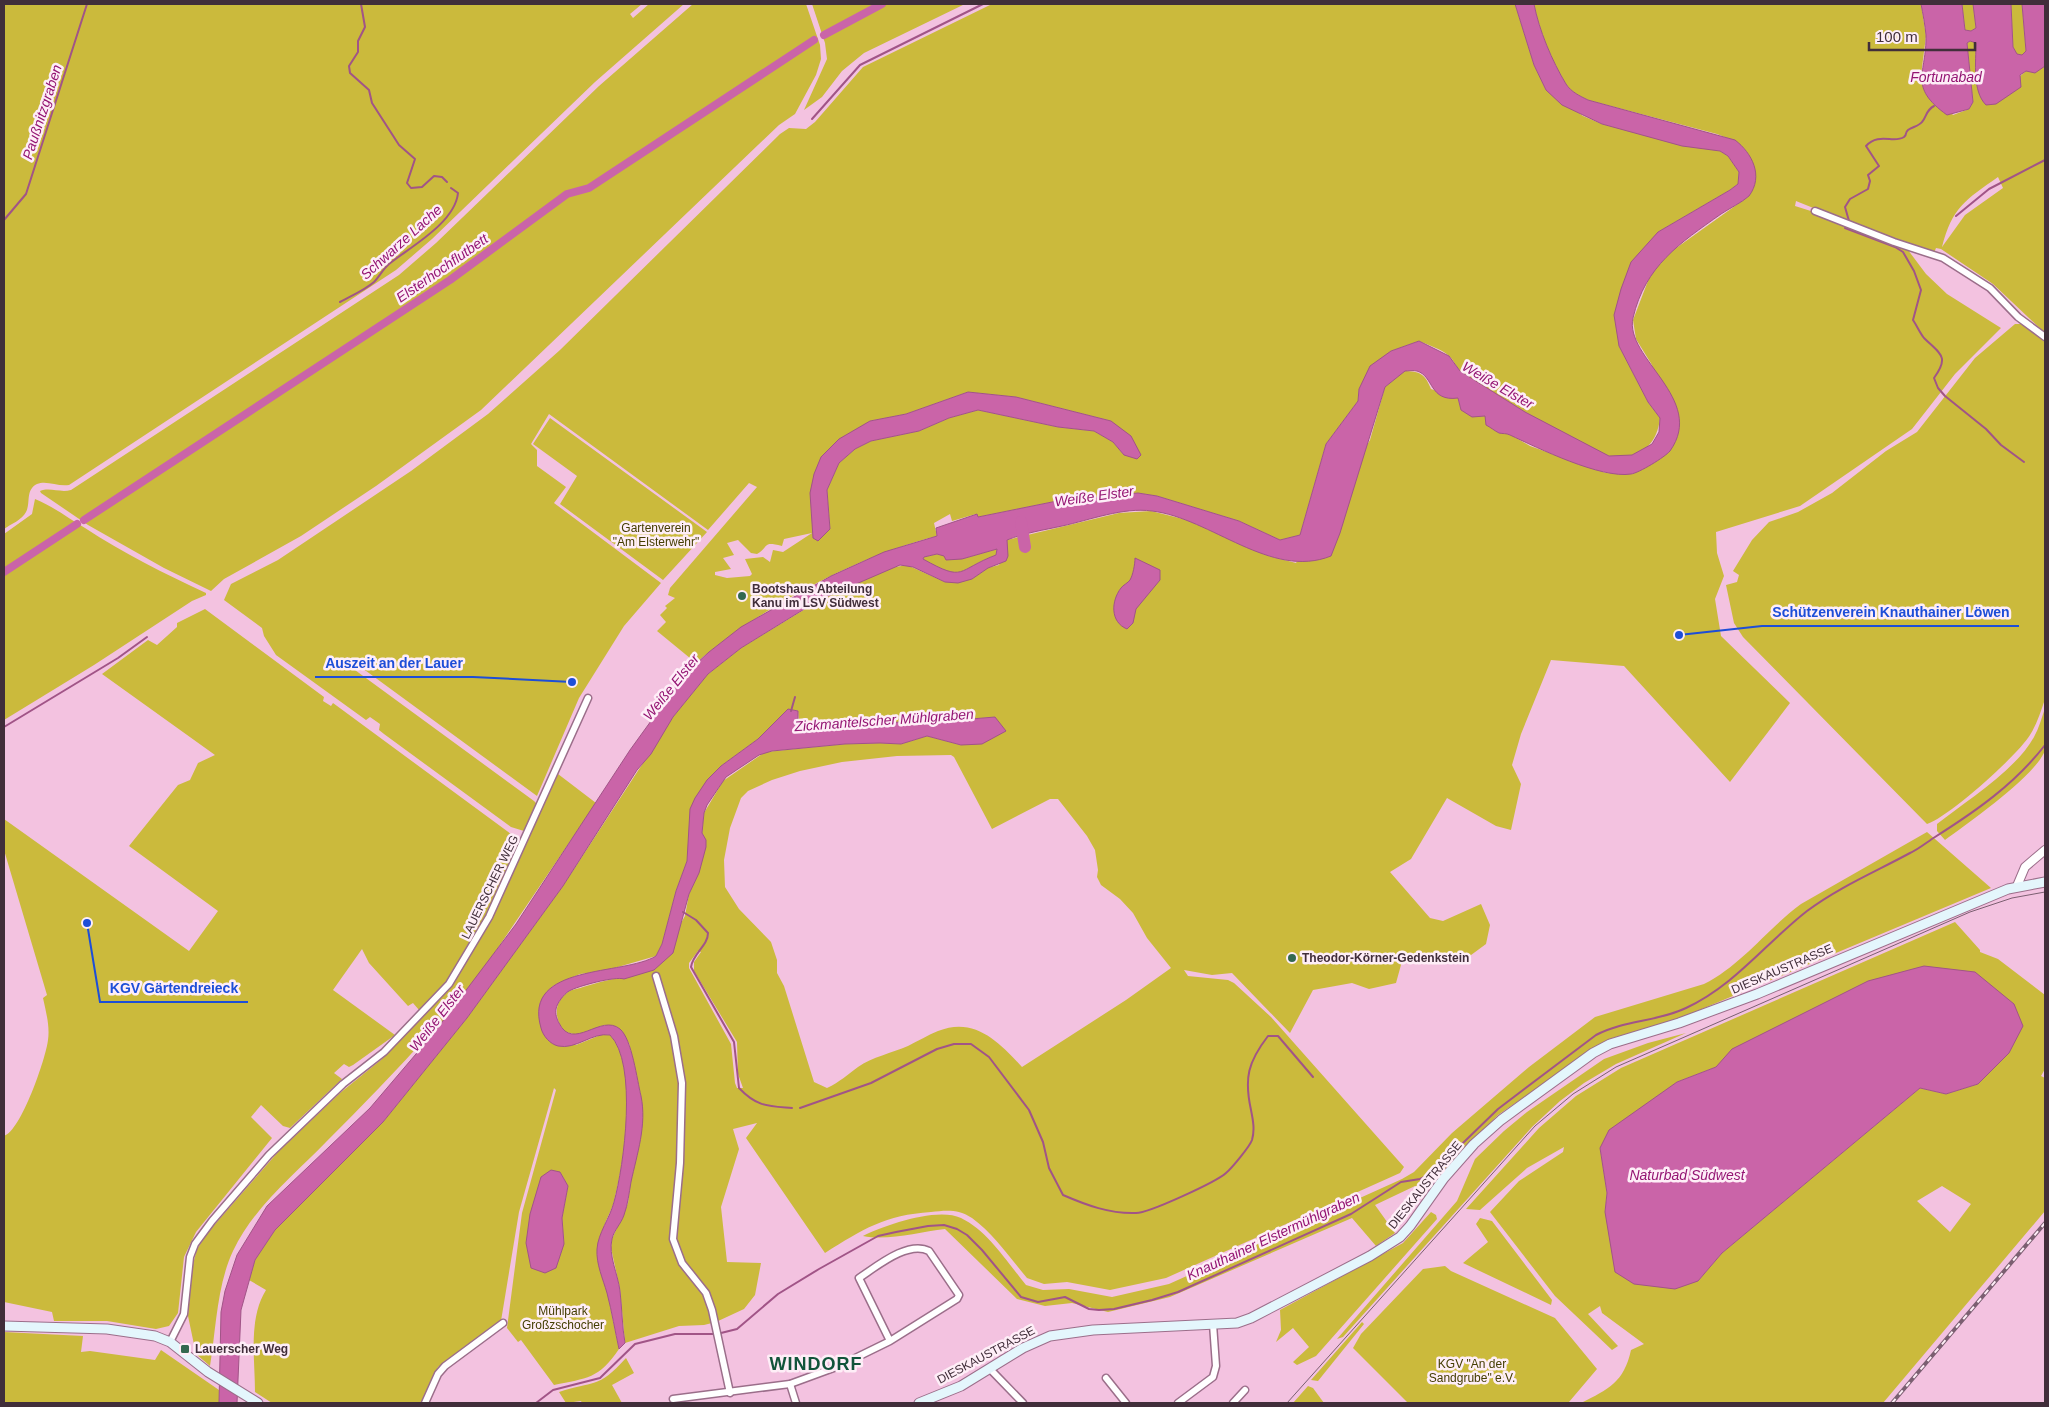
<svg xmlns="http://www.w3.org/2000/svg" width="2049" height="1407" viewBox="0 0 2049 1407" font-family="Helvetica,sans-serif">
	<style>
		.green { fill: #cbba3c; fill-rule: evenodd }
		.water { fill: #ca64a8; stroke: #a15487; fill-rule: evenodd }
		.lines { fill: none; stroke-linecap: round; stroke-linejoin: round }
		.stream { stroke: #a15487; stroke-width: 2 }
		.canal { stroke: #ca64a8; stroke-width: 8 }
		.river { stroke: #ca64a8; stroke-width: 12 }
		.minor-casing { stroke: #9b6e8a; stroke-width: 9 }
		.tertiary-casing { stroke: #9b6e8a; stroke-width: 10 }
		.secondary-casing { stroke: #9b6e8a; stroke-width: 11 }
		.minor { stroke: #fff; stroke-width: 6 }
		.tertiary { stroke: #fff; stroke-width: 8 }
		.secondary { stroke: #e4f6fc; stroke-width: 9 }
		.tram { stroke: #7b5f71; stroke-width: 1 }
		.rail-casing { stroke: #7b5f71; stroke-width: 4 }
		.rail { stroke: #feeef7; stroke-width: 2; stroke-dasharray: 5.5; stroke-linecap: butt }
		.poi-dot { fill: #336950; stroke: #feeef7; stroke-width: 2 }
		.labels { text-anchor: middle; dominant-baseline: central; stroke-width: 5; stroke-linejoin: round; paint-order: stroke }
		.park-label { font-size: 12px; fill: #443d02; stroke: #feeef7 }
		.poi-label { font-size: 12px; font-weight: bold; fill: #412e3a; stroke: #feeef7; text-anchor: start }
		.street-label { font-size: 12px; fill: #412e3a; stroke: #feeef7 }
		.water-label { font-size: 14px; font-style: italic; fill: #941573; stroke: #feeef7 }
		.district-label { font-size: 18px; font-weight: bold; letter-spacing: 1px; fill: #11543a; stroke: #feeef7 }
		.leader { fill: none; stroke: #1d4ed8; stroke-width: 2 }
		.callout-dot { fill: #1d4ed8; stroke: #feeef7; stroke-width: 2 }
		.callout-label { font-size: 14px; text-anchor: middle; font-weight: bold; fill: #1d4ed8; stroke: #feeef7; stroke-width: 5; stroke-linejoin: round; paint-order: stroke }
	</style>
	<rect width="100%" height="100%" fill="#f3c2e0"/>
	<g class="green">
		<path d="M4,4H642L630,14L633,18L649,4H684L595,82L432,239L396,270L69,485C58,487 47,480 37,484C25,490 31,503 26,512C22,520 11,524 4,529Z"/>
		<path d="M693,4H806L820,45L821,59L816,75L795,114L779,125L481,410L376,486L301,536L224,579L211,591L164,568L88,525L41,493L40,491C50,487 60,493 71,490L399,275L436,243L599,86Z"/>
		<polygon points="812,4 965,4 864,53 842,71 822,97 804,110 827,59 825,43"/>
		<path d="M992,4H1515L1534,65L1546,90L1583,116L1602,124L1639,133L1720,151L1728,156L1739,172L1738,184L1730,190L1658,232L1619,346L1648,402L1660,418C1657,446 1639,460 1610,456C1591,454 1477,387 1461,372C1456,367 1454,360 1449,356C1442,349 1428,345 1419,341L1391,351L1359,389L1358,401L1326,444L1300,535L1280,540L1239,521L1157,496L1138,493L1057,501L978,517L976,514L952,521L950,514L934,523L937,536C856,556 759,609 696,663L657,631L666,622L660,615L667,608L665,606L675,598L668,595L670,588L757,487L749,483L708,530L549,414L531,444L537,450V466L566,487L554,503L661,583L624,626L579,698L537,796L347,657L344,662L534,801L537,804L524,831L511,827L384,734L379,730L380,724L370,717L366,720L276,655L264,636L262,628L224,600L231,584L278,560L411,471L488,414L560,350L780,134L789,128L806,129L815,122L863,67ZM968,392L1016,397L1111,421L1124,455L1113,442L1094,431L1058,427L978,410L949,418L919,431L871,441L855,449L839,463L827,490L830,528L818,541L821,457L870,421L906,414ZM812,533L783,552L773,550L770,562L763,557L745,559L752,574L750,576L727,578L715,575V572L731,569L723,558L734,555L727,543L738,540L751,553L757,554C770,546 762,541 782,546L784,539Z"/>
		<path d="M1534,4H1921L1926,36L1921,75L1953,115L1969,109L1973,102L1967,43L1971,41L1976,43L1977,83L2018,78L2026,71L2045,66V333L1993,284L1941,249L1936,248L1934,253L1895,241L1796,201L1795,206L1833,218L1908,250L1926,274L1947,294L2001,328L1955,374L1912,429L1800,506L1716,532L1717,553L1724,576L1715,599L1721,636L1790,703L1730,782L1624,666L1551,660L1521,734L1512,765L1521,784L1511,830L1496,826L1447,798L1411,859L1390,872L1430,918L1443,921L1481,904L1490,925L1486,944L1467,958L1440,961L1404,954L1396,983L1369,989L1352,983L1313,990L1290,1033L1232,973L1212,975L1184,970L1188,976L1228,980L1234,983L1271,1017L1404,1167L1400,1173L1166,1278L1110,1290L1067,1282L1044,1284L1027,1278C1010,1258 994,1234 972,1218C959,1209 946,1210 931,1212C885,1215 863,1229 825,1253L746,1138L757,1123L733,1129L739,1149L721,1207L727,1262L761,1263L755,1295L744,1309L716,1322L704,1325L679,1326L625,1343L620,1289L611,1248L612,1239L628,1203L641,1097L629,1043L605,1025L578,1035L565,1032C554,1019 553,1003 568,992C572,989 578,989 583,987C606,980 630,975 654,970L685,916L689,894L695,881L704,836L702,833L704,813L723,781L765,752L845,744L880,743L901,744L927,736L961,745L995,717L971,719L944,713L921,720L800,731L798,711L788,709L758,739L721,766L690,835L687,861L676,891L662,944L656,956L604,971L580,974L553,986L543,998V1032L576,1045L603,1034L610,1035C639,1064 624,1164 614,1201C612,1211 603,1223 603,1233C602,1272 611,1311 619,1349C599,1379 587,1378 554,1385L521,1340L518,1342L507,1328L522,1213L556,1090L554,1088L519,1212L501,1321L438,1367L423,1401L417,1403H272L255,1392C255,1359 248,1319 266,1290L249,1280L255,1260L275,1230L383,1122L467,1018L563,886L673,717L707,675L741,648L820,600L890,568L907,565L945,582L972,579L987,568L999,565L1007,547V540L1119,513L1151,511L1187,520L1269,556L1296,563L1370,440L1385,387L1404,371C1420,371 1425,374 1431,389L1458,398L1461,410L1485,416L1499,433H1508L1530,446L1606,473L1632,474L1669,452L1652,365L1636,339L1633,320L1651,273L1672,251L1749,196C1751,157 1757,149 1717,134L1588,100C1580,96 1571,92 1566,84C1552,61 1539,30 1534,4ZM1998,177L2003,188L1965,215L1942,247C1952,208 1965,200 1998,177ZM951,755L954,757L992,829L1050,799H1058L1087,836L1095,850L1098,870L1097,877L1101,885L1120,899L1133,913L1147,938L1171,968L1126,1000L1022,1067C1000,1043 975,1016 938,1031C928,1035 918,1041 908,1046C892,1053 872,1057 858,1067C848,1074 840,1082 827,1088L814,1082L784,986L777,973V960L771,942L739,909L725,887L724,860L730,828L741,798L748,791L772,780L800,771L842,762L897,756ZM698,951L701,952L694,962V971L737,1042L738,1074L743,1088H737L735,1083L731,1044L689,968V963ZM560,1172L568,1186L562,1218L564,1244L526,1243Z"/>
		<polygon points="1962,4 1973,4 1976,28 1971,31 1965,30"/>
		<polygon points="2011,4 2022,4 2026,51 2022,55 2017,55 2013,47"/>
		<path d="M2015,324H2021L2045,342V699C2041,711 2037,724 2030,735C2018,755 1949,817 1927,824L1743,637L1734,623L1726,585L1737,582L1739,575L1733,571L1752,540L1769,522L1798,512L1832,493L1886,451L1917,432L1975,358Z"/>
		<polygon points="550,418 707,532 663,580 560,504 577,476 533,444"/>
		<path d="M35,499C54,507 68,518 85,528C123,553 165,574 206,593V595L192,601L94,665L4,720V534L32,514Z"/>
		<path d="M997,549L996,555C956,570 967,583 923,560L924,557L937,554L962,559Z"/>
		<path d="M205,609L324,697L323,701L331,706L333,703L519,840C496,894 466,974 419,1010L413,1003L408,1006L369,963L362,949L333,990L395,1035L353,1065L349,1067L344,1064L334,1073L342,1079L290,1128L283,1126L261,1105L251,1117L272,1138L196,1232L184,1257L178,1313L169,1326L156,1329L107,1321H54L52,1312L4,1302V1136C21,1131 46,1058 48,1040C50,1026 46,1012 43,998L47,995L4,850V819L189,951L218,911L129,846L178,785L190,780L198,763L215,755L102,674L148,640L157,645L177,627V623Z"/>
		<path d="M2045,708C2045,720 2049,739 2045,750C2038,774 1967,824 1945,840L1937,831V824C1966,801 2016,770 2034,737C2039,728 2042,717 2045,708Z"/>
		<path d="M558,774L596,803L483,970L433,1034L431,1032C397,1070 362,1106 326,1142C293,1176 254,1207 233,1251C217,1285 216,1329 210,1366L196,1354L188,1316L192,1268L197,1249L209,1231L278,1152L340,1093L382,1059L451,987L492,918Z"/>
		<path d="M1927,832L1991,888L1678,1019L1609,1039L1498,1115L1422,1193L1416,1195L1415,1186L1375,1205L1395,1233L1376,1246L1352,1218L1170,1297L1108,1312L1072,1303L1045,1306L1017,1299L945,1229C919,1232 888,1241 863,1236C885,1225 937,1207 961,1218C988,1231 1007,1262 1026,1285L1043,1290L1069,1289L1112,1297L1169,1284L1402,1179L1414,1172L1452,1133L1529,1067L1595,1017L1704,984C1742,965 1767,929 1801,904Z"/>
		<path d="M1955,922L1980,950V952L1998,959L2045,995V1069L2041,1076L2045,1078V1211L1883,1403H1581C1609,1389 1624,1382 1631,1350L1644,1344L1602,1313L1600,1306L1588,1314L1618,1346L1612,1350L1555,1296L1490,1212L1519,1181L1563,1152L1564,1147L1527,1168L1480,1210L1466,1209L1539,1128L1576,1096L1621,1068ZM1716,1067L1978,1084L1946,1094L1920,1088L1722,1253L1698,1281L1605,1212L1607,1193L1600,1148L1677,1082ZM1942,1186L1971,1204L1950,1232L1917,1201Z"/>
		<polygon points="1686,1033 1616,1064 1584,1083 1560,1101 1532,1127 1343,1337 1337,1339 1457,1201 1475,1159 1504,1131 1527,1112 1604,1059 1648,1043"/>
		<polygon points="1431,1212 1436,1215 1437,1219 1316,1356 1297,1365 1293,1362 1309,1347 1293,1328 1276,1342 1281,1330 1280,1310 1403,1243"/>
		<polygon points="1480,1218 1492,1221 1552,1300 1551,1305 1463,1263 1488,1242 1476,1224"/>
		<polygon points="1445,1266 1451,1271 1555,1318 1597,1369 1569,1402 1408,1403 1353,1348 1361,1334 1423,1269"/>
		<polygon points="1362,1322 1364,1324 1318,1381 1311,1380"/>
		<polygon points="4,1332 83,1336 81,1352 90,1351 155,1360 161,1350 219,1390 219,1403 4,1403"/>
		<path d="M626,1358L634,1373L612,1385L622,1403H582L581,1401L566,1403L559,1392C594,1380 597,1390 626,1358Z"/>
		<polygon points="1308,1386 1313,1388 1324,1403 1293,1403"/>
	</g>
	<g class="water">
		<path d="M1515,4H1534C1539,30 1552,61 1566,84C1571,92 1580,96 1588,100L1735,140C1752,153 1764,176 1749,196C1741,203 1730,208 1721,214C1680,243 1645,266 1633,318C1624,358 1707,399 1670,451C1665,457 1639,473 1631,474C1601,479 1538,448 1510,435C1506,433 1503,434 1499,433C1495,431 1490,427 1486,425L1485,416L1472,417L1461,410L1458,398C1429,402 1434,376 1417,371C1414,370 1408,371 1405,371L1385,387L1340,533L1331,556C1271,580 1211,518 1152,511C1123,507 1090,520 1062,526C1044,530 1024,533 1007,540L1008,556L1006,561L988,568L972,579L958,583L945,582L913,567L900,565L819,600L741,648L708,674L673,717L651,754L637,770L563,886L467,1018L383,1122L275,1230L255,1260L241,1310L237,1403H219L221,1312L225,1291L237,1255L267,1206L370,1108L433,1034L516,924L630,750L685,674L709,652L741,627L831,576L884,552L937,536L936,528L977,514L978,517L1057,501L1138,493L1157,496L1239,521L1280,540L1300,535L1326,444L1358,401L1359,389L1370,366L1391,351L1419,341L1449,356L1460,371L1525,412L1609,456L1632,455L1652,444L1659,432L1660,418L1648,402L1619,346L1614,315L1621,289L1631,262L1658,232L1730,190L1738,184L1739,172L1728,156L1720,151L1682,146L1602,124L1562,105L1546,90L1534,65ZM997,549L996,555C956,570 966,583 923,559L924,557L937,554L944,556L946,560L962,559Z"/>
		<path d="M1921,4H1962L1965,30L1971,31L1976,28L1973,4H2011L2013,47L2017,54L2022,55L2026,51L2022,4H2045V66L2035,73L2026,71L2020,75L2021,87L1996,104L1986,105C1972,91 1976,62 1976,43L1970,41L1967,43L1973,102L1969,109L1947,115C1907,86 1927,74 1926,35C1925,25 1923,14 1921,4Z"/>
		<polygon points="968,392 1016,397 1111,421 1131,436 1141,455 1137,459 1124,455 1113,442 1094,431 1058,427 978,410 949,418 919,431 871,441 855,449 839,463 827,490 830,529 818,541 813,538 810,493 814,474 821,457 839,439 870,421 906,414"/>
		<path d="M1135,558L1160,570V580L1136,609L1133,623L1127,629C1110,622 1111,601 1121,588C1123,585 1128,583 1130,580C1133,575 1135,564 1135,558Z"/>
		<path d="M788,709L798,711V729L800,731L921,720L938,713L971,719L995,717L1006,731L982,744L961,745L927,736L901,744L880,743L845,744L772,751L759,755L726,777L707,805L704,813L702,833L706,840V847L699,873L689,894L673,953L654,970L624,979C615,976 578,986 569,991C564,994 557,1003 556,1009C555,1014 557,1019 559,1023C573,1052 601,1013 620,1029C632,1039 637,1080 641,1096C647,1125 637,1154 631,1182C629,1193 628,1204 624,1215C621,1224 614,1230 612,1239C608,1255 618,1274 620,1291C622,1308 622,1326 625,1343L619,1349C615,1331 612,1312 607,1293C603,1279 596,1264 597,1249C598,1233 610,1218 614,1202C624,1166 638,1063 610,1035C592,1032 576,1050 558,1046C550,1044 543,1036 541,1028C522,963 624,976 656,956L662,944L676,891L687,861L690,809L695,798L707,780L721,766L758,739Z"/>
		<polygon points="1924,966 1975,972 2014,1004 2023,1026 2009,1053 1978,1084 1946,1094 1920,1088 1722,1253 1698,1281 1675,1289 1634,1284 1615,1272 1605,1212 1607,1193 1600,1148 1609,1130 1677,1082 1716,1067 1732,1049 1868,981"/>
		<polygon points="551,1170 560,1172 568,1186 562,1218 564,1244 556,1268 545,1273 531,1268 526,1243 530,1214 541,1177"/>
	</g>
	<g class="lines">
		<g class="stream">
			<polyline points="361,4 365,27 358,41 358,52 349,66 350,73 369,90 372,103 399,145 415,159 407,183 411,188 422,187 434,176 442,177 447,182"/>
			<path d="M1934,106C1926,110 1927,116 1922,122C1919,126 1912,127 1908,130C1904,134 1908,133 1904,137C1894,144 1879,132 1866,146L1879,166L1868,175L1870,181L1868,189L1850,199L1845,207L1849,221L1845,228L1895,247L1903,252L1914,271L1921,290L1913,320C1917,326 1920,333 1924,338C1940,354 1950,356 1934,378L1938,388L1945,396L1986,429L2001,445L2024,462"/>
			<polyline points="812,119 860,65 983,4"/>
			<polyline points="1956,216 1989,189 2045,160"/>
			<polyline points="4,220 26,194 87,4"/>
			<path d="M340,302C351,296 365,290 374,282C379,277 383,269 389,264C410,247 455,223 458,193L451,188"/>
			<polyline points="791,711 795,697"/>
			<polyline points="4,727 118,658 147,637"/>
			<path d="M683,912L696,920L708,933C708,946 693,953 691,967L734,1042L739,1088C757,1107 768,1106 792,1108"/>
			<path d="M800,1108L871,1083L937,1049L954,1044H971L989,1057L1029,1110L1043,1142L1049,1168L1063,1195C1086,1205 1110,1214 1136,1213C1149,1213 1216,1182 1226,1173C1232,1168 1250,1146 1252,1140C1255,1130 1253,1120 1251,1110C1244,1078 1248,1062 1268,1036H1278L1313,1077"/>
			<path d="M536,1403L553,1390L600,1378L635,1344L675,1334H717L737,1329L778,1294L819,1269L878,1236L896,1232L928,1226L944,1225L957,1229L967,1235L982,1250L1021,1297L1038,1302L1065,1297L1089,1309L1099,1310L1114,1309L1152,1300L1178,1292L1351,1214L1401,1182L1420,1179L1431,1174L1498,1109L1596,1035C1624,1020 1657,1022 1686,1008C1734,986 1766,943 1807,911C1839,887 1875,872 1910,853C1919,849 1927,842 1935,837C1976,811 2015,784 2045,745"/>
		</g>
		<g class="canal">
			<polyline points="824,35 882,4"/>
			<polyline points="84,520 450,280 567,194 589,188 814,40"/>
			<polyline points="4,572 77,524"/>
		</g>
		<polyline class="river" points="1021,522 1025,547"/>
		<g class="minor-casing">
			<g id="minor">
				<polyline points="1815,211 1894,242 1943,258 1990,288 2018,317 2045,337"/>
				<polyline points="656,976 674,1036 682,1083 680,1163 673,1239 682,1263 706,1293 712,1310 730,1393"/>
				<polyline points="170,1342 184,1314 190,1257 195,1244 212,1221 269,1155 343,1084 384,1052 449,984 489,917 588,698"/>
				<polyline points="990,1369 1023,1403"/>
				<polyline points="1106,1378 1126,1403"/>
				<polyline points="790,1384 796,1403"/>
				<path d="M673,1399L790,1384L839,1366L890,1341L859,1278C876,1267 908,1240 929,1251L959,1295L957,1299L890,1341"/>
				<polyline points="425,1403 438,1374 445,1366 503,1323"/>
				<polyline points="1178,1403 1213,1377 1216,1366 1213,1324"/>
				<polyline points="1233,1403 1245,1390"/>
			</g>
		</g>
		<g class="tertiary-casing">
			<polyline id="tertiary" points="2017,886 2025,867 2045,850"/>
		</g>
		<g class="secondary-casing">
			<g id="secondary">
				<polyline points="4,1326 107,1329 155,1336 170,1342 208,1372 258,1403"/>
				<polyline points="919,1403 961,1386 1023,1348 1050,1336 1093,1330 1237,1323 1251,1318 1370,1256 1400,1237 1410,1226 1444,1178 1474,1144 1501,1120 1593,1053 1610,1044 1679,1023 1757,994 2008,889 2045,882"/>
			</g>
		</g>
		<use href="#minor" class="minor"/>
		<use href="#tertiary" class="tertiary"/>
		<use href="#secondary" class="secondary"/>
		<polyline class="tram" points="1287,1403 1535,1126 1573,1094 1616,1067 1970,912 2012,898 2045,892"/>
		<g class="rail-casing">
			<polyline id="rail" points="1892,1403 2045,1223"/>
		</g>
		<use href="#rail" class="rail"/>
	</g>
	<g class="poi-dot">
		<circle cx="742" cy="596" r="5"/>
		<circle cx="1292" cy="958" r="5"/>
		<rect x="180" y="1344" width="10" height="10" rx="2.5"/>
	</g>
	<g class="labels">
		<g class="park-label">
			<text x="656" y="528">Gartenverein<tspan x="656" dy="14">"Am Elsterwehr"</tspan></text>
			<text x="563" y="1311">Mühlpark<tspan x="563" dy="14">Großzschocher</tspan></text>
			<text x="1472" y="1364">KGV "An der<tspan x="1472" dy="14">Sandgrube" e.V.</tspan></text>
		</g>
		<g class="poi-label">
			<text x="752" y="589">Bootshaus Abteilung<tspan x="752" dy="14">Kanu im LSV Südwest</tspan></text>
			<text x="1302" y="958">Theodor-Körner-Gedenkstein</text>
			<text x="195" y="1349">Lauerscher Weg</text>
		</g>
		<g class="street-label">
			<text transform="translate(490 887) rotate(-64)">LAUERSCHER WEG</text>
			<text transform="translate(1782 969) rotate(-23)">DIESKAUSTRASSE</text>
			<text transform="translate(1425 1185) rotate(-51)">DIESKAUSTRASSE</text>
			<text transform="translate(986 1355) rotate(-28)">DIESKAUSTRASSE</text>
		</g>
		<g class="water-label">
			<text x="1946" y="77">Fortunabad</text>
			<text transform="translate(42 112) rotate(-72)">Paußnitzgraben</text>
			<text transform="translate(401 242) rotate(-42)">Schwarze Lache</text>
			<text transform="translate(442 268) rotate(-35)">Elsterhochflutbett</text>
			<text transform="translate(1498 385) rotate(30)">Weiße Elster</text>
			<text transform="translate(1094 496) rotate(-8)">Weiße Elster</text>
			<text transform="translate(671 687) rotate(-51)">Weiße Elster</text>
			<text transform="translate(884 720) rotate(-4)">Zickmantelscher Mühlgraben</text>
			<text transform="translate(437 1018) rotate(-52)">Weiße Elster</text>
			<text x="1687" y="1175">Naturbad Südwest</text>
			<text transform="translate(1273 1236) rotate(-25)">Knauthainer Elstermühlgraben</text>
		</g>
		<g class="district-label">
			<text x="816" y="1364">WINDORF</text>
		</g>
	</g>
	<path class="leader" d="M1679 635L1762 626H2019M572 682L473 677H315M87 923L100 1002H248"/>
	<g class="callout-dot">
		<circle cx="1679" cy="635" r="5"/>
		<circle cx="572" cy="682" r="5"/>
		<circle cx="87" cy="923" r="5"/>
	</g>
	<g class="callout-label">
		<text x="1891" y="617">Schützenverein Knauthainer Löwen</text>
		<text x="394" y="668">Auszeit an der Lauer</text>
		<text x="174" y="993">KGV Gärtendreieck</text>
	</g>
	<rect width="2049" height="1407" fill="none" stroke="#412e3a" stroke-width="10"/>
	<path d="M1869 42v8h106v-8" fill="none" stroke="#412e3a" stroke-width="2.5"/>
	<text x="1876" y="42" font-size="15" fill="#412e3a" stroke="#feeef7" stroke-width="4" paint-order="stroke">100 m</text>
</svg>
